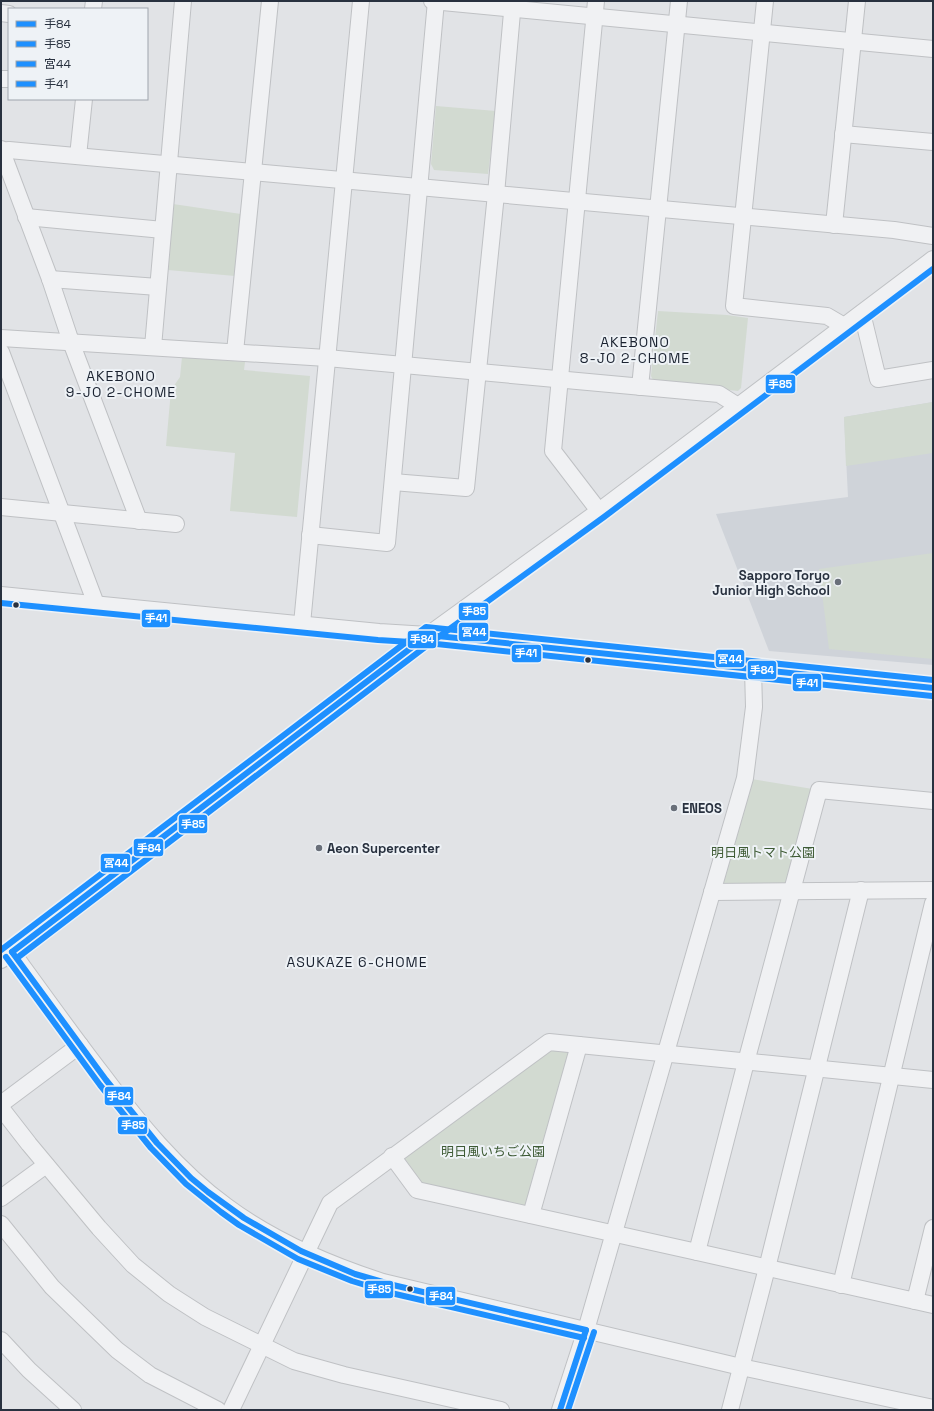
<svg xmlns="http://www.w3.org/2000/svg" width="934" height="1411" viewBox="0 0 934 1411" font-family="'Space Grotesk','Noto Sans JP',sans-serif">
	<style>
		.built { fill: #cfd3d9 }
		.green { fill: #d2dad1 }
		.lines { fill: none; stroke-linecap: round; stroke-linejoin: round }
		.minor-casing { stroke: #bfc1c4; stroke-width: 18 }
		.minor { stroke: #f0f1f3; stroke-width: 16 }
		.bus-1-casing { stroke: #eef2f6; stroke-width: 9 }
		.bus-2-casing { stroke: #eef2f6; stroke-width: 9 }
		.bus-3-casing { stroke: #eef2f6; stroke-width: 9 }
		.bus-4-casing { stroke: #eef2f6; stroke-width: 9 }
		.bus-1 { stroke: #1e90ff; stroke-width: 6 }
		.bus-2 { stroke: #1e90ff; stroke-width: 6 }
		.bus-3 { stroke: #1e90ff; stroke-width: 6 }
		.bus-4 { stroke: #1e90ff; stroke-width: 6 }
		.poi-dot { fill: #696f79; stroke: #eef2f6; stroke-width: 1.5 }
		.bus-dot { fill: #28313f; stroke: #eef2f6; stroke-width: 1.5 }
		.labels { text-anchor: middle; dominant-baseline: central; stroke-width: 4; stroke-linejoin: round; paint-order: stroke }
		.poi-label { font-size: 13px; font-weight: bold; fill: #28313f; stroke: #eef2f6; text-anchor: start }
		.park-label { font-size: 13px; fill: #3e5b35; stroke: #eef2f6 }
		.neighbourhood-label { font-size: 14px; letter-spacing: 1px; fill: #1a2230; stroke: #eef2f6 }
		.line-badge { stroke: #eef2f6; stroke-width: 1.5 }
		.badge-label { font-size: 11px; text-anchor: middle; font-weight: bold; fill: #fff }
	</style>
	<rect width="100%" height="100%" fill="#e1e3e6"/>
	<polygon class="built" points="933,402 933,665 769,651 716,514 848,497 844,417"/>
	<g class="green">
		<polygon points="436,106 496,111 488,174 434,170 431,164"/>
		<polygon points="173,204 241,214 235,276 168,270"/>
		<polygon points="658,311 727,315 748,318 741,388 738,391 654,382 651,376"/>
		<polygon points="182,357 245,362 244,370 310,376 297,517 230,511 235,453 166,446 171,390 180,377"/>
		<polygon points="933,402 933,453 846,466 844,417"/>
		<polygon points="933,553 933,659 829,649 819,569"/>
		<polygon points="745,778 819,790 791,891 712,892"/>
		<polygon points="549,1042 579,1045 531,1215 417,1190 392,1156"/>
	</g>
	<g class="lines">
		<g class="minor-casing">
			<g id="minor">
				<polyline points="432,1 933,49"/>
				<polyline points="596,1 553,451 599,511"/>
				<polyline points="765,1 734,306 827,316 844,326"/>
				<polyline points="93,9 94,1"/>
				<polyline points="1,13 9,14"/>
				<polyline points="1,79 9,79"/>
				<polyline points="843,134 933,142"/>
				<polyline points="1,149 50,279 71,342 139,521"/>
				<polyline points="1,151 9,150 894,230 933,236"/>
				<polyline points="78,156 84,99"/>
				<polyline points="26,217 163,230"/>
				<polyline points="834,225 857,1"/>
				<polyline points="50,279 158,287"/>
				<polyline points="862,313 878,379 933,370"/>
				<polyline points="1,338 327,358 719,394 738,406"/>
				<polyline points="153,347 183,1"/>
				<polyline points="1,352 96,604"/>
				<polyline points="235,352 270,1"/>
				<polyline points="640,387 679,1"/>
				<polyline points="393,482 466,488 496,194 513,1"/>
				<polyline points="1,507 176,524"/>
				<polyline points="310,535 387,543 436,1"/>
				<polyline points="1,595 379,632 428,635 933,688"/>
				<polyline points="302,624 361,1"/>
				<polyline points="712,892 933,890"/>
				<path d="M12,952C42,993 71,1034 102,1074C138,1122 177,1170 226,1206C273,1241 327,1264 383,1282L741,1367L933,1408"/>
				<polyline points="1,960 428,635 599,511 933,259"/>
				<polyline points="1,1104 80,1045"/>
				<polyline points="1,1108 29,1144 99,1228 133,1265 169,1294 205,1317 294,1361 344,1375 501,1410"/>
				<polyline points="392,1156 417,1190 697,1252 933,1305"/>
				<polyline points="1,1198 46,1165"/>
				<polyline points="531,1215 579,1045"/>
				<polyline points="1,1224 52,1287 117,1350 150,1375 218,1410"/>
				<polyline points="697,1252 746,1062 819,790 933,801"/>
				<polyline points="841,1285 933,903"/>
				<polyline points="915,1301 933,1228"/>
				<polyline points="1,1340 29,1370 73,1410"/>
				<polyline points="231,1410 330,1203 549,1042 933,1080"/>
				<polyline points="560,1410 586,1330 745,778 754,707 753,669"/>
				<polyline points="730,1410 767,1268 861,890"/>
			</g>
		</g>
		<use href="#minor" class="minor"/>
		<g class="bus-1-casing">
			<g id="bus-1">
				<polyline points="12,952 428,635 933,688"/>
				<polyline points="12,952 106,1080 157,1143 191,1178 208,1192 244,1218 301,1251 355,1274 393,1285 586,1330"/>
				<polyline points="560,1410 586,1330"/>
			</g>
		</g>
		<g class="bus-2-casing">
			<g id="bus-2">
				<polyline points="6,957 100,1085 151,1148 186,1184 221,1212 239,1225 298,1259 352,1281 391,1293 584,1338"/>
				<polyline points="17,958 433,641 604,517 933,269"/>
				<polyline points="568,1410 594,1332"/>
			</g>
		</g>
		<g class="bus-3-casing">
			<polyline id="bus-3" points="1,950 426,627 933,680"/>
		</g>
		<g class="bus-4-casing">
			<polyline id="bus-4" points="1,603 378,640 427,643 932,696"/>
		</g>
		<use href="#bus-1" class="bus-1"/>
		<use href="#bus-2" class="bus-2"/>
		<use href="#bus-3" class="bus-3"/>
		<use href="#bus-4" class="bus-4"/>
	</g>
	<g class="poi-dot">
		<circle cx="838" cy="582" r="4"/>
		<circle cx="674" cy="808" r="4"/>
		<circle cx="319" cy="848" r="4"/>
	</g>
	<g class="bus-dot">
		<circle cx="16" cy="605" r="3.5"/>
		<circle cx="588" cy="660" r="3.5"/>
		<circle cx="410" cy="1289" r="3.5"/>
	</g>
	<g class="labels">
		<g class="poi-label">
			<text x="830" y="575" text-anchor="end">Sapporo Toryo<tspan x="830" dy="15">Junior High School</tspan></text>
			<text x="682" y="808">ENEOS</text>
			<text x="327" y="848">Aeon Supercenter</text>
		</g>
		<g class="park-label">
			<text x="763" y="852">明日風トマト公園</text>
			<text x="493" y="1151">明日風いちご公園</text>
		</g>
		<g class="neighbourhood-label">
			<text x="635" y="342">AKEBONO<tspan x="635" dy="16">8-JO 2-CHOME</tspan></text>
			<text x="121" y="376">AKEBONO<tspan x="121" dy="16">9-JO 2-CHOME</tspan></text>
			<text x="357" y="962">ASUKAZE 6-CHOME</text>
		</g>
	</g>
	<g class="line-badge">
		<rect x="765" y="374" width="31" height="20" rx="4" fill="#1e90ff"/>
		<rect x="458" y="602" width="31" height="19" rx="4" fill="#1e90ff"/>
		<rect x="141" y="609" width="30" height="19" rx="4" fill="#1e90ff"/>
		<rect x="458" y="622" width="31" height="20" rx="4" fill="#1e90ff"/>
		<rect x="407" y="630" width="30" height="19" rx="4" fill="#1e90ff"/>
		<rect x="511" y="644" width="31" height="19" rx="4" fill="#1e90ff"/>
		<rect x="715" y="649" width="30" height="19" rx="4" fill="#1e90ff"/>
		<rect x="747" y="660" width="30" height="20" rx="4" fill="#1e90ff"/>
		<rect x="792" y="673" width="30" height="19" rx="4" fill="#1e90ff"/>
		<rect x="178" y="814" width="30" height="20" rx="4" fill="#1e90ff"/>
		<rect x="133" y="838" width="31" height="19" rx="4" fill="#1e90ff"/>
		<rect x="100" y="853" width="31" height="20" rx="4" fill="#1e90ff"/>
		<rect x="104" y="1086" width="30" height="20" rx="4" fill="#1e90ff"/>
		<rect x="117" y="1116" width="31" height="19" rx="4" fill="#1e90ff"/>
		<rect x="364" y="1280" width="30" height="19" rx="4" fill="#1e90ff"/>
		<rect x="425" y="1286" width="31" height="20" rx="4" fill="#1e90ff"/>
	</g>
	<g class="badge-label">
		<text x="780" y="388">手85</text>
		<text x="474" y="615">手85</text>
		<text x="156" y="622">手41</text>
		<text x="474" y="636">宮44</text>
		<text x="422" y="643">手84</text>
		<text x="526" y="657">手41</text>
		<text x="730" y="663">宮44</text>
		<text x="762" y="674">手84</text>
		<text x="807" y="687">手41</text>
		<text x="193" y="828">手85</text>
		<text x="149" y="852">手84</text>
		<text x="116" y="867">宮44</text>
		<text x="119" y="1100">手84</text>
		<text x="133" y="1129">手85</text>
		<text x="379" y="1293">手85</text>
		<text x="441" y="1300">手84</text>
	</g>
	<rect width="934" height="1411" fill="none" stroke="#28313f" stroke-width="4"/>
	<rect x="8" y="8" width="140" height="92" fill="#eef2f6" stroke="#9fa5ad"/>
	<rect x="16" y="21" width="20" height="6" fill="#1e90ff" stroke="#9fa5ad"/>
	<text x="44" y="28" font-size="12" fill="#28313f">手84</text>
	<rect x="16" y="41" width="20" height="6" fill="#1e90ff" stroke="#9fa5ad"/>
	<text x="44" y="48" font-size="12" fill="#28313f">手85</text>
	<rect x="16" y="61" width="20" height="6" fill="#1e90ff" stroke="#9fa5ad"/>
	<text x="44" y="68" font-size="12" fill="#28313f">宮44</text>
	<rect x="16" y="81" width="20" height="6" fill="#1e90ff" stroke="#9fa5ad"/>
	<text x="44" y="88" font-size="12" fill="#28313f">手41</text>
</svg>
